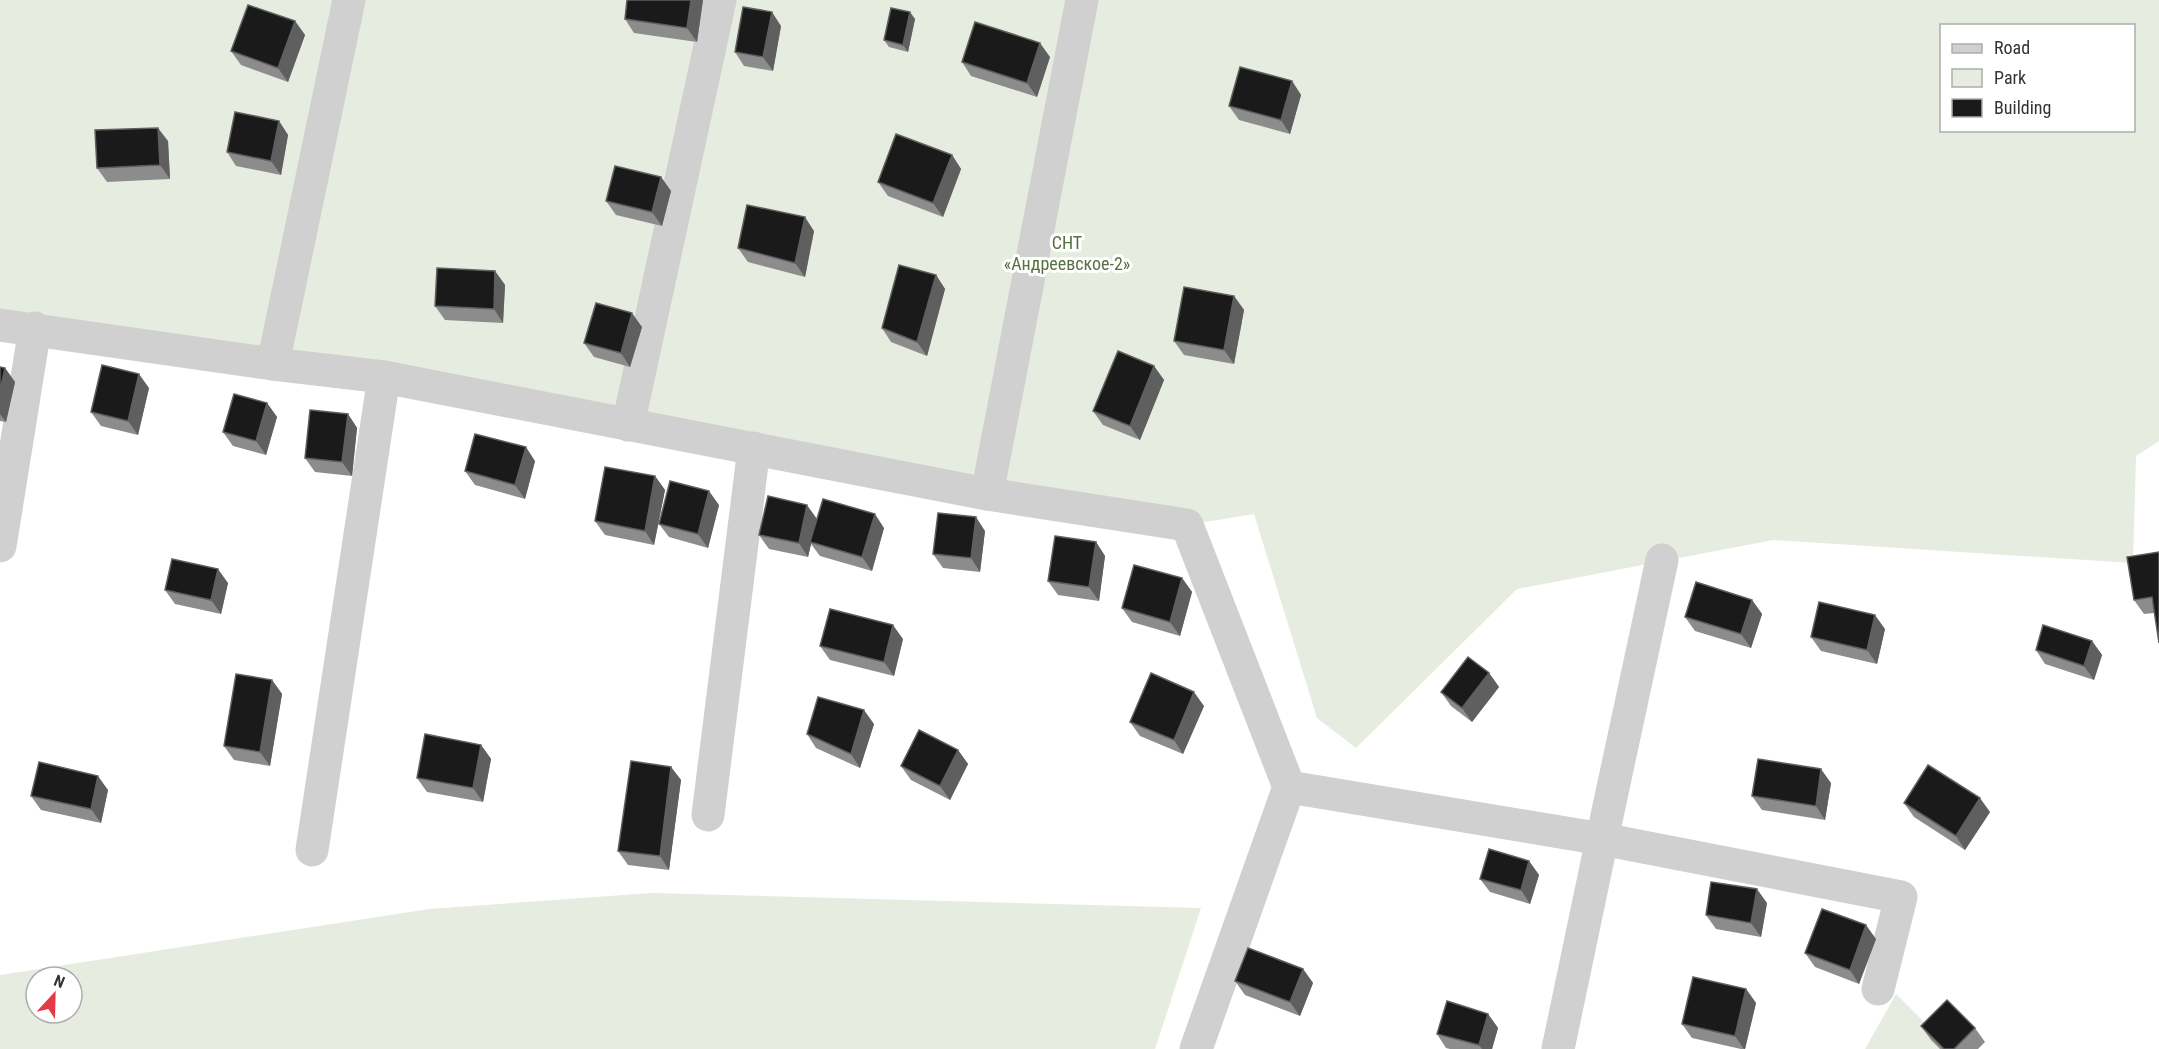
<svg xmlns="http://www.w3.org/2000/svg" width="2159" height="1049" viewBox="0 0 2159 1049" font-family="'Roboto Condensed',sans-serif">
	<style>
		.green { fill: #e6ecdf; fill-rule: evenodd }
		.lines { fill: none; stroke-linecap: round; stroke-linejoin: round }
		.minor { stroke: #d0d0d0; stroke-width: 33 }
		.wall { fill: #8c8c8c }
		.shaded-wall { fill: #5f5f5f }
		.building { fill: #1a1a1a; stroke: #5f5f5f; stroke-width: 1.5 }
		.labels { text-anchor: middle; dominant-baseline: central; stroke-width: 6; stroke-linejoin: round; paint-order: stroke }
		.park-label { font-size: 18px; fill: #56703f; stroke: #fff }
	</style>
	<rect width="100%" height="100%" fill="#fff"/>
	<g class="green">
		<path d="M0,0H2159V441L2136,456L2133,563L1773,540L1517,589L1356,748L1317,718L1254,514L1187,525L0,325ZM1942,26H2134V130H1942Z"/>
		<path d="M652,893L1201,908L1155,1049H0V975L429,909ZM36,977H72V1013H36Z"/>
		<polygon points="1896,994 1951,1049 1865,1049"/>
	</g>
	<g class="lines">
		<g class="minor">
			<polyline points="0,325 273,364 384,377 987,494 1187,525 1289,787 1196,1049"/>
			<polyline points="273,364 349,0"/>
			<polyline points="628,425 720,0"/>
			<polyline points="987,494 1082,0"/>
			<polyline points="0,546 35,328"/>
			<polyline points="1662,560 1602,839 1901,897 1878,989"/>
			<polyline points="1289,787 1602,839 1558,1049"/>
			<polyline points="708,815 754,448"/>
			<polyline points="312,850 384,377"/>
		</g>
	</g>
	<g class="wall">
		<polygon points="703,0 697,42 634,33 625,19"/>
		<polygon points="915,19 908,52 889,47 884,40"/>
		<polygon points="295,21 305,35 288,82 241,65 231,51"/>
		<polygon points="781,26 773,71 744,66 735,52"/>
		<polygon points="1050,57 1037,97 971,76 962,62"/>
		<polygon points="1292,81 1301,95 1290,134 1239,120 1229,106"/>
		<polygon points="279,121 288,135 281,175 236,166 227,152"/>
		<polygon points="168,141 170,179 107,182 97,168"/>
		<polygon points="952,155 961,169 943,217 888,196 878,182"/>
		<polygon points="661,177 671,191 662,226 616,215 606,201"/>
		<polygon points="814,231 805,277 748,262 738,248"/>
		<polygon points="495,271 505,285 503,323 445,320 435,306"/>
		<polygon points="936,275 945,289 927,356 891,342 882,328"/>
		<polygon points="1234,296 1244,310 1234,364 1184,355 1174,341"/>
		<polygon points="642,327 630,367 594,357 584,343"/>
		<polygon points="1154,366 1164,380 1140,440 1103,425 1093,411"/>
		<polygon points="0,367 5,368 15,382 6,422 0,421"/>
		<polygon points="149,388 138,435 101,426 91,412"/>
		<polygon points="267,403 277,417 266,455 233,446 223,432"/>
		<polygon points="348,414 357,428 352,476 315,472 305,458"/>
		<polygon points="535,461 525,499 475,485 465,471"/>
		<polygon points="655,476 665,490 654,545 605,535 595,521"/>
		<polygon points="719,505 708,548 669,537 659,524"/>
		<polygon points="817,519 884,528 872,571 820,556 811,544 808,557 769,549 759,535"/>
		<polygon points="985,531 980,572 943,568 933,554"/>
		<polygon points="1096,542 1105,556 1099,601 1058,595 1048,581"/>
		<polygon points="2159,552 2154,613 2144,614 2134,600"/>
		<polygon points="1182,578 1192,592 1180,636 1132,622 1122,608"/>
		<polygon points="228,583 221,614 175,604 165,590"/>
		<polygon points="1752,600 1762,614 1751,648 1695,631 1685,617"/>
		<polygon points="1885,629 1877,664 1821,651 1811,637"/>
		<polygon points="903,639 894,676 830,660 820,646"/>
		<polygon points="2092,641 2102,655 2094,680 2045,664 2036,650"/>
		<polygon points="1489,673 1499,687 1472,722 1451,706 1441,692"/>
		<polygon points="272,680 282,694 270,766 234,760 224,746"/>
		<polygon points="1204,706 1183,754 1140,736 1130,722"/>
		<polygon points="874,724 860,768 816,748 807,734"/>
		<polygon points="481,745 491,759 483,802 427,792 417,778"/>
		<polygon points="958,750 968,764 950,800 911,780 901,766"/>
		<polygon points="671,767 681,780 669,870 628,865 618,851"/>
		<polygon points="1831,783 1825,820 1762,810 1752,796"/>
		<polygon points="108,790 101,823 41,810 31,796"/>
		<polygon points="1904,803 1990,812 1965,850 1914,817"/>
		<polygon points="1529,861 1539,875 1530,904 1490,892 1480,879"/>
		<polygon points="1767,903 1761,937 1716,929 1706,915"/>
		<polygon points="1876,939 1859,984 1815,967 1805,953"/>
		<polygon points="1303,969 1313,983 1300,1016 1245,995 1235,981"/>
		<polygon points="1746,989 1756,1003 1745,1049 1741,1049 1692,1038 1682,1024"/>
		<polygon points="1488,1014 1498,1028 1492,1049 1450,1049 1446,1048 1437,1034"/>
		<polygon points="1921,1026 1975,1028 1985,1042 1978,1049 1940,1049 1931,1040"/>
	</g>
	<g class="shaded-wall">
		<polygon points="691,0 703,0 697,42 687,28"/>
		<polygon points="772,12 781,26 773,71 763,57"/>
		<polygon points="910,12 915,19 908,52 903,45"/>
		<polygon points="295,21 305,35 288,82 278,68"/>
		<polygon points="1040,43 1050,57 1037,97 1027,83"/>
		<polygon points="1292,81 1301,95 1290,134 1281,120"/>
		<polygon points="279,121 288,135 281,175 271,161"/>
		<polygon points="158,128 168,141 170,179 160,165"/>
		<polygon points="952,155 961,169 943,217 933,203"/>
		<polygon points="661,177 671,191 662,226 652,212"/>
		<polygon points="805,217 814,231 805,277 795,263"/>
		<polygon points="495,271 505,285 503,323 494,309"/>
		<polygon points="936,275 945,289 927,356 917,342"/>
		<polygon points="1234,296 1244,310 1234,364 1224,350"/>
		<polygon points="632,313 642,327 630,367 621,353"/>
		<polygon points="1154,366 1164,380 1140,440 1130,426"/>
		<polygon points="5,368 15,382 6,422 0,414 0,391"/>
		<polygon points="139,374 149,388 138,435 128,421"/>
		<polygon points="267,403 277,417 266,455 256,441"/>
		<polygon points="348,414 357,428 352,476 342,462"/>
		<polygon points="526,447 535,461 525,499 515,485"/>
		<polygon points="655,476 665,490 654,545 645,531"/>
		<polygon points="709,491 719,505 708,548 698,534"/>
		<polygon points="807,505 817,519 808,557 799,543"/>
		<polygon points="875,514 884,528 872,571 862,557"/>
		<polygon points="976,517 985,531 980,572 971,558"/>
		<polygon points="1096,542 1105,556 1099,601 1089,587"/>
		<polygon points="218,569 228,583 221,614 211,600"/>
		<polygon points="1182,578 1192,592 1180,636 1170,622"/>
		<polygon points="1752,600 1762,614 1751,648 1741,634"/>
		<polygon points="1875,615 1885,629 1877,664 1867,650"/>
		<polygon points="893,625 903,639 894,676 884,662"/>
		<polygon points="2092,641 2102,655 2094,680 2084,666"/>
		<polygon points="1489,673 1499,687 1472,722 1462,708"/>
		<polygon points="272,680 282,694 270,766 260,752"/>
		<polygon points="1194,692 1204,706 1183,754 1174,740"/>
		<polygon points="864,710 874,724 860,768 851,754"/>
		<polygon points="481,745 491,759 483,802 473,788"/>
		<polygon points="958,750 968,764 950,800 940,786"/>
		<polygon points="671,767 681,780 669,870 660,856"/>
		<polygon points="1821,769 1831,783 1825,820 1816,806"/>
		<polygon points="98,776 108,790 101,823 91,809"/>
		<polygon points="1980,798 1990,812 1965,850 1956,836"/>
		<polygon points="1529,861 1539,875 1530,904 1521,890"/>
		<polygon points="1757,889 1767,903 1761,937 1751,923"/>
		<polygon points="1866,925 1876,939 1859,984 1850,970"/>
		<polygon points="1303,969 1313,983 1300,1016 1290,1002"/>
		<polygon points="1746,989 1756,1003 1745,1049 1744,1049 1735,1036"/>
		<polygon points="1488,1014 1498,1028 1492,1049 1482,1049 1479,1045"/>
	</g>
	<g class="building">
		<polygon points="627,0 691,0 687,28 625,19"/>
		<polygon points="248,5 295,21 278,68 231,51"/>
		<polygon points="743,7 772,12 763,57 735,52"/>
		<polygon points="891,8 910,12 903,45 884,40"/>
		<polygon points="975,22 1040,43 1027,83 962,62"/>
		<polygon points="1240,67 1292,81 1281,120 1229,106"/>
		<polygon points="235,112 279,121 271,161 227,152"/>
		<polygon points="158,128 160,165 97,168 95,130"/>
		<polygon points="896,134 952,155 933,203 878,182"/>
		<polygon points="615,166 661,177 652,212 606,201"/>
		<polygon points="747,205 805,217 795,263 738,248"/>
		<polygon points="899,265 936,275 917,342 882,328"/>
		<polygon points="437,268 495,271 494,309 435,306"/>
		<polygon points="1184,287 1234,296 1224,350 1174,341"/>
		<polygon points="596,303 632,313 621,353 584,343"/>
		<polygon points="1118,351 1154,366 1130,426 1093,411"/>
		<polygon points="102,365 139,374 128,421 91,412"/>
		<polygon points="0,367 5,368 0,391"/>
		<polygon points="234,394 267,403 256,441 223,432"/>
		<polygon points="310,410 348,414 342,462 305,458"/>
		<polygon points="475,434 526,447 515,485 465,471"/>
		<polygon points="605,467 655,476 645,531 595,521"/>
		<polygon points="670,481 709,491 698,534 659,524"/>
		<polygon points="768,496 807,505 799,543 759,535"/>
		<polygon points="823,499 875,514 862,557 810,542"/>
		<polygon points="938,513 976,517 971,558 933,554"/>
		<polygon points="1055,536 1096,542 1089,587 1048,581"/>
		<polygon points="2159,552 2159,643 2152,597 2134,600 2127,557"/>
		<polygon points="172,559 218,569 211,600 165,590"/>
		<polygon points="1134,565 1182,578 1170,622 1122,608"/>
		<polygon points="1696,582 1752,600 1741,634 1685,617"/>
		<polygon points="1819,602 1875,615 1867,650 1811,637"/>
		<polygon points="830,609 893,625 884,662 820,646"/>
		<polygon points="2043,625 2092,641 2084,666 2036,650"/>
		<polygon points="1468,657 1489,673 1462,708 1441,692"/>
		<polygon points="1151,673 1194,692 1174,740 1130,722"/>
		<polygon points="236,674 272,680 260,752 224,746"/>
		<polygon points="818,697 864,710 851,754 807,734"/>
		<polygon points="919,730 958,750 940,786 901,766"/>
		<polygon points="425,734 481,745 473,788 417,778"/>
		<polygon points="1758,759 1821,769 1816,806 1752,796"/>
		<polygon points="631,761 671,767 660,856 618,851"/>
		<polygon points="39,762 98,776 91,809 31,796"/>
		<polygon points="1928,765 1980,798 1956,836 1904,803"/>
		<polygon points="1489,849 1529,861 1521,890 1480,879"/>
		<polygon points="1711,882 1757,889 1751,923 1706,915"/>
		<polygon points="1822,909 1866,925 1850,970 1805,953"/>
		<polygon points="1248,948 1303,969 1290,1002 1235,981"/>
		<polygon points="1693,977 1746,989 1735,1036 1682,1024"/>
		<polygon points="1947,1000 1975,1028 1954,1049 1944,1049 1921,1026"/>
		<polygon points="1447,1001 1488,1014 1479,1045 1437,1034"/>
	</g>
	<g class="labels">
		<g class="park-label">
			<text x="1067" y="242">СНТ<tspan x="1067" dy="21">«Андреевское-2»</tspan></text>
		</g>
	</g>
	<rect x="1940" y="24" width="195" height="108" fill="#ffffff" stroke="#adadad" stroke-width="1.5"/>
	<rect x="1952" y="44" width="30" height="9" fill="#d0d0d0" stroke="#adadad" stroke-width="1.5"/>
	<text x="1994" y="54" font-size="18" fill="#333333">Road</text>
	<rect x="1952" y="69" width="30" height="18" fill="#e6ecdf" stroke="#adadad" stroke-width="1.5"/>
	<text x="1994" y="84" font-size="18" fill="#333333">Park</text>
	<rect x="1952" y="99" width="30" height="18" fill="#1a1a1a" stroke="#adadad" stroke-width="1.5"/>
	<text x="1994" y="114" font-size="18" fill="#333333">Building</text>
	<g transform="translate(54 995) rotate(22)"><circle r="28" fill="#ffffff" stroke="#adadad" stroke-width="1.5"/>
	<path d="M0-4.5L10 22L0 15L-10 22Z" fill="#e63946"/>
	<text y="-9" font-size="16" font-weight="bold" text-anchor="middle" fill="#333333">N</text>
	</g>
</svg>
